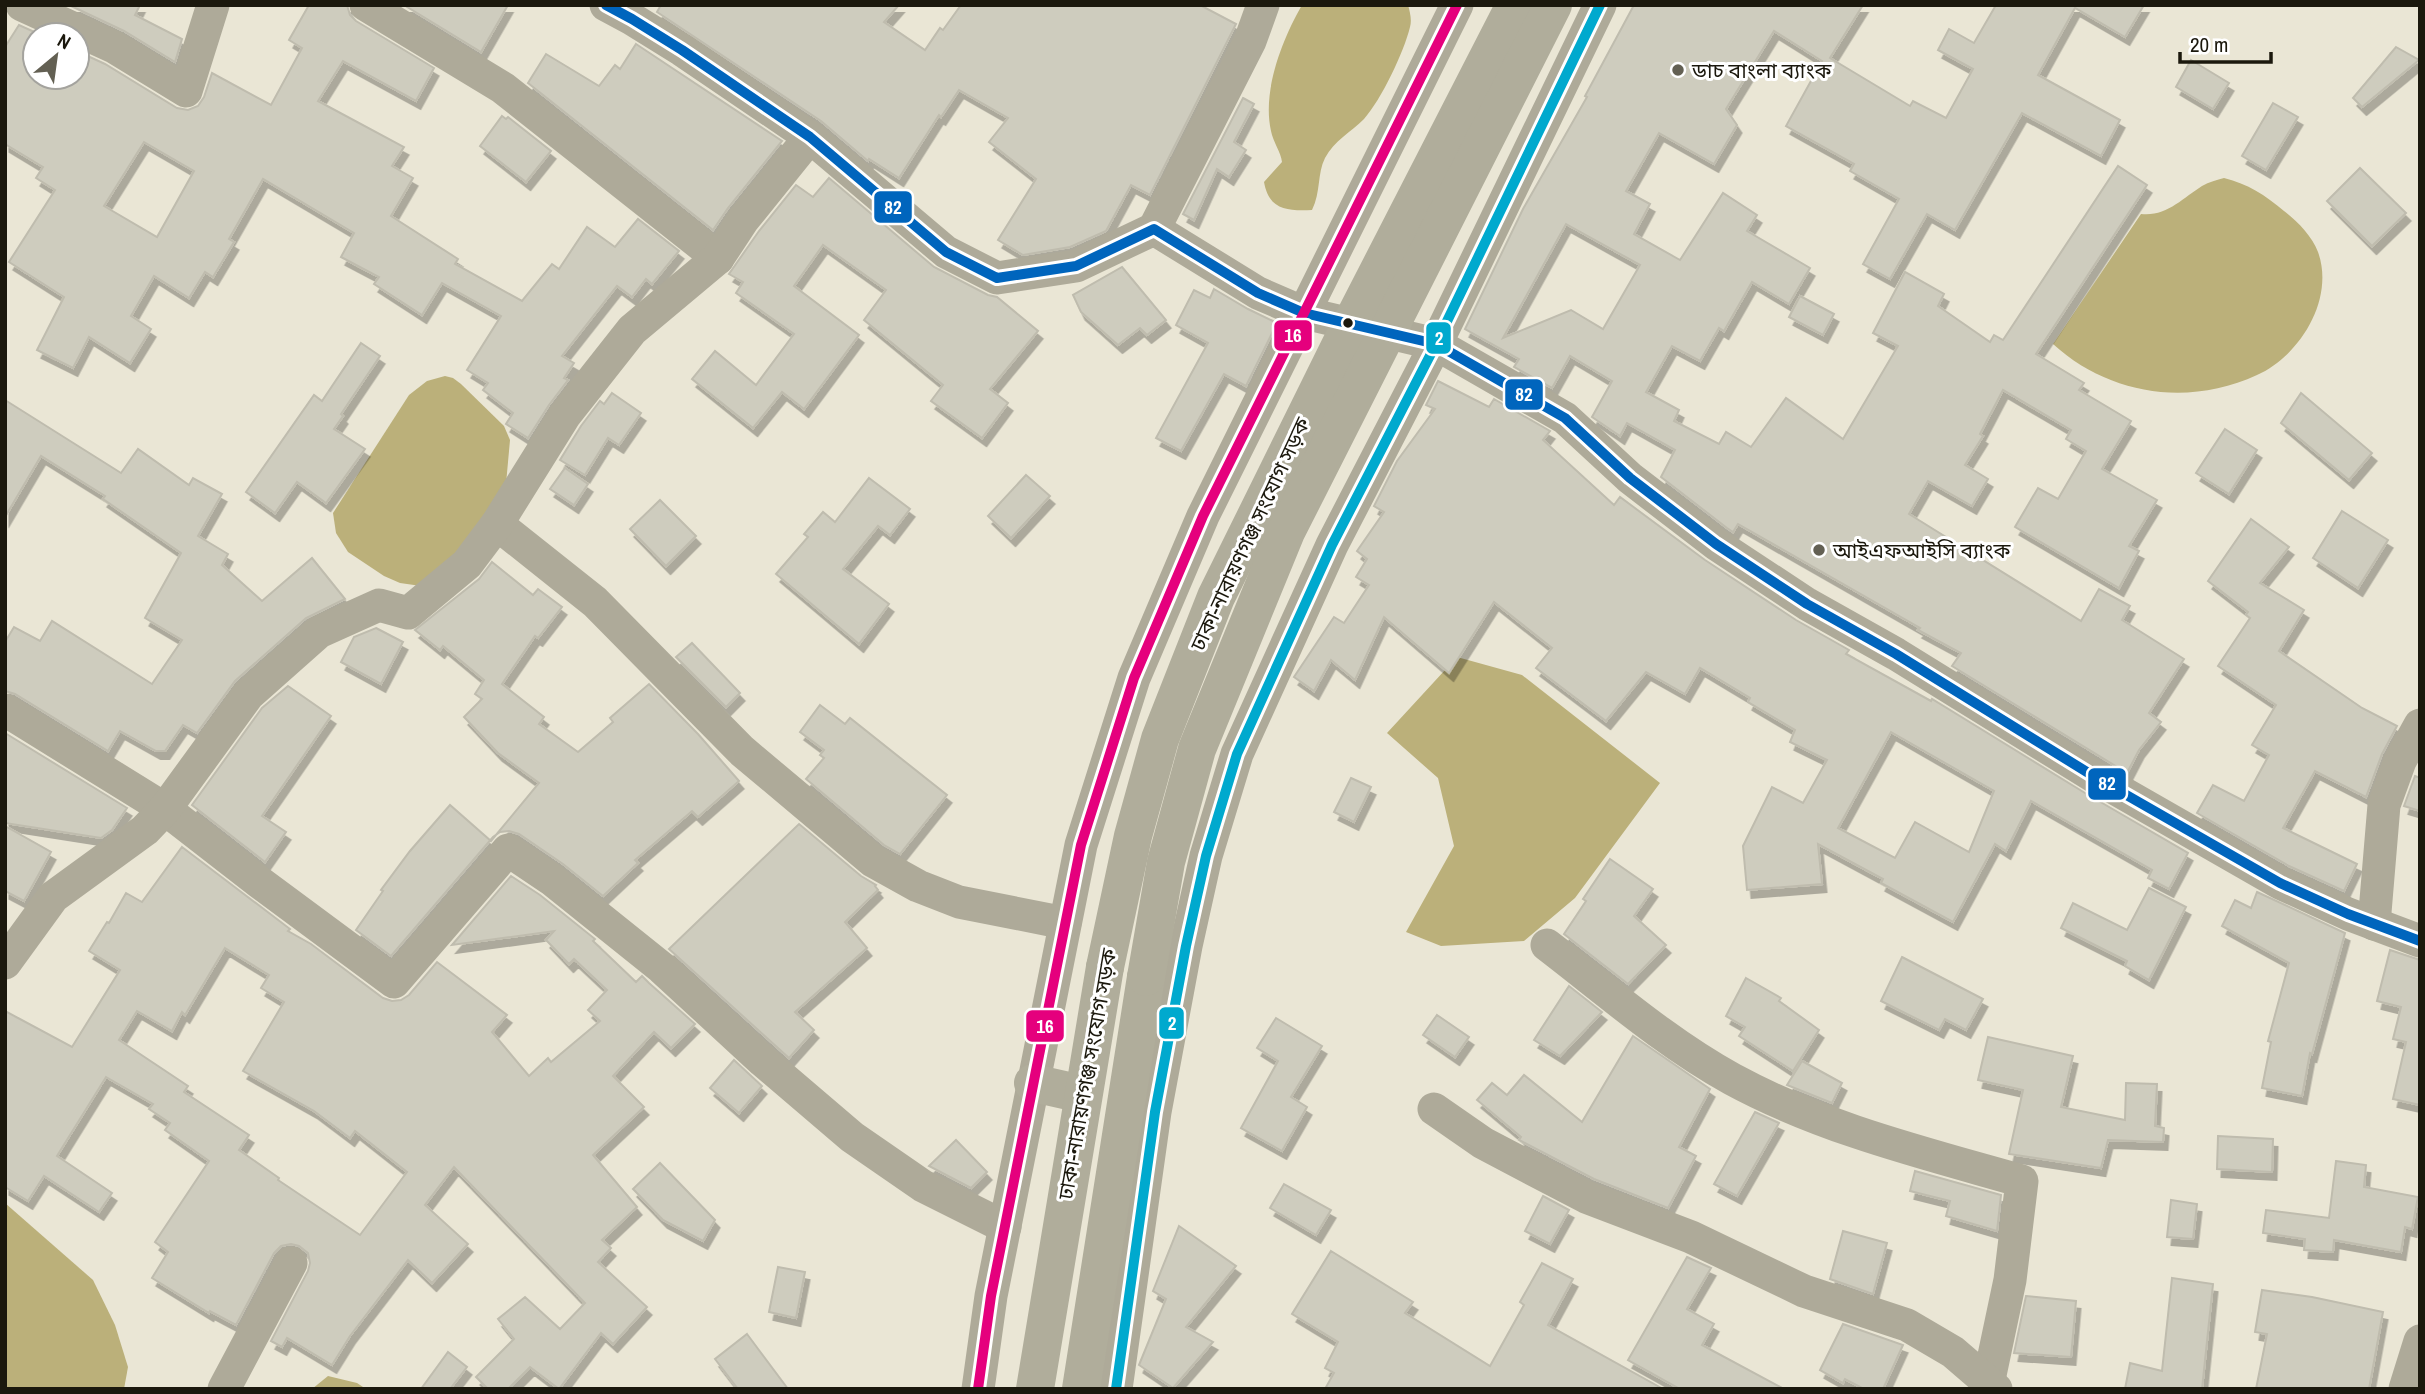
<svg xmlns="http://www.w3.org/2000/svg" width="2425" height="1394" viewBox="0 0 2425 1394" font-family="'Archivo Narrow','Noto Sans Bengali',sans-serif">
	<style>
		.water { fill: #bbb07a }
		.building { fill: #ceccbe; stroke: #bfbcae; stroke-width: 2; fill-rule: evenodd; filter: url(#shadow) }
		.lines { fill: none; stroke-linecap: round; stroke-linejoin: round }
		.minor { stroke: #aeaa99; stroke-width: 33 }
		.major { stroke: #b0ad9b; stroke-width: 38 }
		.major-bridge { stroke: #b0ad9b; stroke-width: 38 }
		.bus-1-casing { stroke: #fff; stroke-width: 16 }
		.bus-2-casing { stroke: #fff; stroke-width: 16 }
		.bus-3-casing { stroke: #fff; stroke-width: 16 }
		.bus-1 { stroke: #0065bd; stroke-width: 10 }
		.bus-2 { stroke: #e5007d; stroke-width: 10 }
		.bus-3 { stroke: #00a9ce; stroke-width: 10 }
		.poi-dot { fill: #636053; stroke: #fff; stroke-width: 2.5 }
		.bus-dot { fill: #1b180d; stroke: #fff; stroke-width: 2.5 }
		.labels { text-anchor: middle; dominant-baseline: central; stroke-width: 6; stroke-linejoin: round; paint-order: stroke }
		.poi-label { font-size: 21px; fill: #1b180d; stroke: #fff; text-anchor: start }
		.street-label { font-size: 21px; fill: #1b180d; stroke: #fff }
		.line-badge { stroke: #fff; stroke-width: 2.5 }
		.badge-label { font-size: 19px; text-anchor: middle; font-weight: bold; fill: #fff }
	</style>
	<defs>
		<filter id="shadow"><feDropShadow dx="4.5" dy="8" stdDeviation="0" flood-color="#0004"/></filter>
	</defs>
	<rect width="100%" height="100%" fill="#eae6d5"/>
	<g class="water">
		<path d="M1302,5H1408C1410,12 1412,20 1410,27C1404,52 1381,100 1364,119C1351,132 1334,141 1325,158C1317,174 1321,192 1312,210C1287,211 1269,210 1264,182L1282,162C1281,152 1273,142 1271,131C1262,91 1282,40 1302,5Z"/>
		<path d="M2224,178C2248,184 2265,195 2284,211C2297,221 2312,236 2318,252C2335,299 2300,356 2257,375C2188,407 2109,395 2053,344L2141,214C2166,217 2183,198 2202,186C2209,182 2217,180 2224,178Z"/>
		<polygon points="445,376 453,378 461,384 504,426 510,440 506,484 466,556 421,586 400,583 384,576 348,552 336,533 333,513 409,395 427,381"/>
		<polygon points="1457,657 1522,675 1660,783 1575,898 1524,941 1441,946 1406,932 1454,846 1438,778 1387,733"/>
		<polygon points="5,1203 93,1280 115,1325 128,1367 124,1389 5,1389"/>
		<polygon points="328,1376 357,1383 366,1389 312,1389"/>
	</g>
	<g class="building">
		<polygon points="69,5 140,5 135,15 182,39 175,62 124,31"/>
		<path d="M309,5H347L350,15L356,21L434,68L416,101L343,61L318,101L404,147L392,166L413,178L391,216L458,259L455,264L522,301L552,264L559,269L587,227L615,247L638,219L679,251L652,284L646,279L632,297L617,286L562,356L574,363L564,378L568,380L549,405L528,438L506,424L513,413L483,390L488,383L467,370L501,316L442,283L422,315L374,284L379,277L341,257L354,233L263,179L229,239L234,242L213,277L205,272L189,298L154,276L131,316L151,329L130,363L89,337L73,368L37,350L64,297L9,262L55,190L36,178L43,167L5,144V47L19,25L41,35H35V77H77V51L105,64L177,108L188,110L198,106L204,97L212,73L271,105L302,48L289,40ZM144,142L194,171L157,237L104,206Z"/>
		<polygon points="404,5 508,5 481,52"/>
		<polygon points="661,5 899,5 884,22 925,50 940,28 943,30 961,5 1200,5 1236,24 1150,195 1131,185 1106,231 1070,247 1023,255 998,240 1036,179 989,142 1008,118 959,90 941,117 939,115 899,178 869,159 868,161 821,121 657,12"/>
		<path d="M1634,5H1863L1830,58L1910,106L1913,101L1946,118L1973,69L1938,50L1949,29L1974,43L1996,5H2144L2125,37L2075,8L2038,75L2120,120L2101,156L2022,113L1955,230L1927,214L1890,279L1863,264L1899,199L1850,171L1854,164L1786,126L1822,61L1774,31L1726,109L1737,125L1714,164L1659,133L1626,191L1650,204L1634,234L1680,260L1723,193L1757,215L1747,231L1810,268L1789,304L1752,282L1724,331L1719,328L1700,361L1672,346L1646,392L1679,410L1674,421L1719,444L1726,432L1751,447L1786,398L1843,439L1898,346L1873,333L1905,272L1944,294L1938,306L1990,342L1994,335L2003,340L2118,166L2147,185L2036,354L2084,383L2079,390L2131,421L2102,469L2157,500L2129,546L2139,551L2119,588L2015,527L2038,488L2058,499L2086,451L2066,439L2071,430L2003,390L1980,434L1983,436L1965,465L1988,479L1972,506L1928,481L1909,514L2081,621L2099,589L2130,606L2122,620L2184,659L2149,713L2161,722L2139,750L2127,773L1952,666L1961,653L1918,630L1920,628L1738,524L1733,532L1727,528L1661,477L1675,450L1627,423L1620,436L1592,417L1612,381L1570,356L1552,388L1514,367L1519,359L1465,329L1523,209L1587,97L1585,96ZM1566,224L1640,265L1603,329L1571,310L1503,338Z"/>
		<polygon points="636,44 782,141 728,208 713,230 528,83 546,54 599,86 615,65 620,69"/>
		<polygon points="2396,47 2419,60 2362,107 2353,98"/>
		<polygon points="2191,60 2229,83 2213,109 2176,87"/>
		<polygon points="1243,98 1254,104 1234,142 1246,150 1229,177 1217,169 1194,220 1183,214"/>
		<polygon points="2273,103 2298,117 2266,170 2242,156"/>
		<polygon points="502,116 506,119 508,117 551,151 526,182 480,146"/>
		<polygon points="2360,168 2406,213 2372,246 2327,201"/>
		<polygon points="829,178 934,267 988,295 997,297 1038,331 990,389 1008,403 982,438 931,401 943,385 864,320 886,290 823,245 794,286 859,335 804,409 782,392 753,428 692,379 715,351 756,385 794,334 736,293 743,282 729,274 759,231 796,185 813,197"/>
		<polygon points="1122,267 1166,320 1147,335 1140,328 1118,345 1081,312 1073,295"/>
		<polygon points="1214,289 1248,309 1277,323 1246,386 1224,374 1181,451 1156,438 1208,343 1176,325 1194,290 1210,298"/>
		<polygon points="1800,296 1834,314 1823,335 1789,317"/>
		<polygon points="361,343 380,356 341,414 343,416 334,429 365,449 326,503 297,482 275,513 246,492 314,395 322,401"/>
		<path d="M1438,381L1489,407L1494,399L1550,431L1543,440L1614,505L1620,497L1705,560L1796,620L1849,650L1846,654L1931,701L1932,699L2085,793L2188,853L2169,889L2148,878L2152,870L2031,801L2006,851L1995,844L1953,922L1881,883L1883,879L1818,844L1822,884L1747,890L1743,846L1772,787L1803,803L1827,760L1790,742L1795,730L1748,702L1750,698L1700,668L1685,694L1646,672L1606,721L1536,668L1552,648L1494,602L1449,673L1384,617L1355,680L1331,660L1314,691L1294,677L1334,617L1344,623L1369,585L1356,577L1367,559L1357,551L1384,512L1374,506L1397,461L1435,409L1426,405ZM1891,732L1994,791L1969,852L1915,822L1895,858L1838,828Z"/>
		<polygon points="612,393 641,413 619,445 608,438 585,475 560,460 581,426 600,401 604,404"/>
		<polygon points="2301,393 2372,453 2349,480 2281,423"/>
		<polygon points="5,400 121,473 138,449 189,485 193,478 222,494 198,536 228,554 222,565 262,601 312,558 345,599 306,618 235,681 197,733 183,725 165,751 156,751 120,731 108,751 15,694 5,691 5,642 14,627 40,641 52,621 152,684 182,640 145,618 181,553 103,499 105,496 41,456 5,517"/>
		<polygon points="2225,429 2257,450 2229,494 2196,473"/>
		<polygon points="565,468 588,484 574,505 550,489"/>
		<polygon points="1026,475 1050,496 1011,538 988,516"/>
		<polygon points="869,478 910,509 890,535 878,526 843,569 889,604 859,644 776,574 808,537 804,534 823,512 835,522"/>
		<polygon points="660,500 696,536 666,566 630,529"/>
		<polygon points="2342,511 2388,540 2358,588 2313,558"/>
		<polygon points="2251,519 2289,547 2260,583 2304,610 2279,651 2362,708 2397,726 2382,754 2366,797 2315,771 2283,828 2357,864 2344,891 2289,866 2197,813 2213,785 2244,801 2269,755 2252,745 2276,705 2218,666 2250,618 2246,615 2248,612 2208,581"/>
		<polygon points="492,562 533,595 538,589 562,607 538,638 535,636 502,684 544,717 539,724 578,752 613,722 610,718 649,684 698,734 739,781 698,817 692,811 635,860 638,863 603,896 563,864 519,834 509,831 500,832 493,837 391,956 356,930 383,891 381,890 410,851 450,805 491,841 539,783 498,753 464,717 482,699 475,694 484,680 443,646 440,650 415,630 479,579"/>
		<polygon points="376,628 403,642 381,684 341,662 354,637"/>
		<polygon points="692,643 740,693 726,707 676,657"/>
		<polygon points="288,686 331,716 262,816 286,832 265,862 192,805 262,708"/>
		<polygon points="820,705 845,724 850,718 947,795 900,854 884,845 806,779 824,758 820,755 824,750 800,732"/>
		<polygon points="5,733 127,808 112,830 101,838 5,823"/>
		<polygon points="2415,776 2420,778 2420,811 2404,806"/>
		<polygon points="1351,778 1371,787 1354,822 1334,812"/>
		<polygon points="799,824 861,876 876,885 875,886 878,890 845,922 867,948 795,1012 814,1030 789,1058 669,949"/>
		<polygon points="5,826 51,852 24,901 5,891"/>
		<path d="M182,847L290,929L288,931L311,944L383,998L392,1001L401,1000L409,995L437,962L507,1015L492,1032L529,1076L548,1058L551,1062L600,1021L588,1010L607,990L574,959L569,964L546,940L554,931L452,945L511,876L540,895L595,939L593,941L636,982L642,976L649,983L695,1024L671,1048L654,1032L613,1076L644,1107L593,1155L637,1207L602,1240L611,1248L598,1262L647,1307L613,1344L601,1333L559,1389L530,1367L508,1389H488L476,1377L514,1339L498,1319L525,1297L560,1329L585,1303L454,1167L425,1205L468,1244L432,1283L408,1260L350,1336L332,1365L287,1338L282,1347L271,1341L308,1271L310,1263L308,1253L299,1246L291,1244L281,1246L274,1253L236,1325L210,1311L209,1313L152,1278L168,1252L155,1242L209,1161L165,1130L170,1123L149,1109L153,1104L106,1077L57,1156L112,1193L99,1212L44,1176L28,1201L5,1187V1011L72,1047L120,970L89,951L107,922L109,923L126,893L142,902ZM225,948L269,975L261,988L284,1002L243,1071L314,1111L350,1138L355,1131L407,1172L360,1235L278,1180L279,1178L239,1150L249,1135L184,1092L188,1086L119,1040L137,1011L172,1031L182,1012L185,1015Z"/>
		<polygon points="1610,859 1653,889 1634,916 1666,945 1628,984 1564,934 1586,901 1583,899"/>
		<polygon points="2149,888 2186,907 2149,980 2125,966 2127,961 2061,928 2073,903 2127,930"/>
		<polygon points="2257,892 2345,933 2312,1054 2310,1053 2302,1096 2262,1088 2271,1042 2268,1041 2289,963 2222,926 2235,900 2251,908"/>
		<polygon points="2390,950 2420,960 2420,1105 2393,1099 2406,1042 2393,1039 2401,1007 2377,1001"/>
		<polygon points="1902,957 1983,999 1966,1030 1945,1019 1939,1030 1881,1001"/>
		<polygon points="1746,978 1781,998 1779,1001 1819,1030 1793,1071 1739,1036 1745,1027 1726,1016"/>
		<polygon points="1569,986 1602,1012 1560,1056 1534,1040"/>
		<polygon points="1437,1015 1469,1037 1455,1057 1423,1035"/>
		<polygon points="1276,1018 1322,1046 1291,1097 1307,1107 1282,1151 1241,1128 1278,1061 1257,1048"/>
		<polygon points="1633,1036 1710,1089 1679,1147 1696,1156 1668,1208 1594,1179 1519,1140 1521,1137 1477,1100 1492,1083 1507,1095 1524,1075 1582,1122"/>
		<polygon points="1988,1037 2073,1056 2061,1107 2125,1120 2126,1083 2157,1084 2155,1126 2164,1128 2163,1142 2108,1140 2101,1168 2009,1154 2023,1090 1978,1080"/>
		<polygon points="734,1060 762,1086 739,1113 710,1088"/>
		<polygon points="1802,1061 1842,1083 1832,1103 1787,1085"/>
		<polygon points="1755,1112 1779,1123 1737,1196 1714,1184"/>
		<polygon points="2218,1136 2273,1139 2272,1172 2217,1169"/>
		<polygon points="956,1140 987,1172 971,1188 929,1166"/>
		<polygon points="2336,1161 2366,1165 2364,1187 2418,1197 2412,1229 2405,1227 2401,1252 2334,1240 2333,1252 2304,1250 2305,1239 2263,1233 2266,1210 2329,1218"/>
		<polygon points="660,1163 715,1220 703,1241 663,1220 633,1189"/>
		<polygon points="1915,1171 2001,1195 1997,1231 1946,1216 1950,1201 1910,1191"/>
		<polygon points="1284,1184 1331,1210 1316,1235 1270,1208"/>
		<polygon points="1543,1196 1569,1210 1550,1244 1525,1231"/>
		<polygon points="2171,1200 2197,1204 2193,1239 2167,1237"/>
		<polygon points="1179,1226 1236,1266 1186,1327 1213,1342 1173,1388 1139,1365 1166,1299 1153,1291"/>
		<polygon points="1843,1231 1887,1243 1873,1294 1830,1279"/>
		<polygon points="1331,1251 1413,1302 1405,1313 1490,1366 1524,1305 1520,1302 1542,1263 1573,1279 1548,1325 1663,1389 1325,1389 1334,1373 1325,1368 1338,1342 1292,1314"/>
		<polygon points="1687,1257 1711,1268 1687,1309 1714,1324 1702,1345 1784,1389 1680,1389 1628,1360"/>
		<polygon points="778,1267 805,1272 796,1318 769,1312"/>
		<polygon points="2172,1278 2213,1284 2202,1389 2125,1389 2130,1363 2162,1371"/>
		<polygon points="2262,1290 2312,1297 2383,1312 2369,1389 2256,1389 2267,1334 2255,1332"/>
		<polygon points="2026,1296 2076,1301 2071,1357 2014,1353"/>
		<polygon points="1843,1324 1903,1345 1883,1389 1864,1389 1845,1379 1843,1383 1820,1370"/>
		<polygon points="747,1334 788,1389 738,1389 715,1359"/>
		<polygon points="448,1352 467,1367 450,1389 421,1389"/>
	</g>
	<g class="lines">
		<g class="minor">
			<polyline points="22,5 114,47 186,91 213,5"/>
			<polyline points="366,5 503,88 718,258"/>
			<polyline points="606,5 632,19 682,50 810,137 946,252 997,278 1076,266 1154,229 1258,293 1304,313 1436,344 1565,418 1630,478 1716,544 1807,604 1896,654 2095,777 2280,883 2348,914 2420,941"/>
			<polyline points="1154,229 1250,41 1263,5"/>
			<polyline points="497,524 595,602 742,751 873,861 918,886 959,902 1065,923"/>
			<polyline points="5,710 165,809 259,882 394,982 508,850 551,879 662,968 763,1061 852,1137 923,1186 1005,1227"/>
			<polyline points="2374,924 2384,805 2400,761 2420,725"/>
			<path d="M1547,945C1607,991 1665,1042 1732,1079C1822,1128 1924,1153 2022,1181L2010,1280L1987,1389"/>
			<polyline points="5,963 53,897 145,830 165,809 248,695 319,632 379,605 408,613 467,564 497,524 565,415 632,330 718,258 743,220 810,137"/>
			<polyline points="1434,1109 1483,1143 1586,1197 1691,1237 1804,1291 1907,1325 1953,1352 1996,1389"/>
			<polyline points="224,1389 291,1263"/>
			<polyline points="978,1389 991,1296 1081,845 1134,678 1203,516 1457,5"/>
			<polyline points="1116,1389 1155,1112 1186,946 1206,856 1237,754 1332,545 1436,344 1600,5"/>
			<polyline points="2405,1389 2420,1341"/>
		</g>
		<g class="major">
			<polyline points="1033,1083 1082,1094"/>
			<polyline points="1035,1389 1105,967"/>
			<polyline points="1081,1389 1146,977"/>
		</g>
		<g class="major-bridge">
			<polyline points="1105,967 1133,836 1160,739 1216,597 1345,336 1515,5"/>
			<polyline points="1146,977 1166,862 1197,749 1286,532 1553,5"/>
		</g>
		<g class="bus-1-casing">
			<polyline id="bus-1" points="606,5 632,19 682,50 810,137 946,252 997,278 1076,266 1154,229 1258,293 1304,313 1436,344 1565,418 1630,478 1716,544 1807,604 1896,654 2095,777 2280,883 2348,914 2420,941"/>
		</g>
		<g class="bus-2-casing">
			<polyline id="bus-2" points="978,1389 991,1296 1081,845 1134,678 1203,516 1457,5"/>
		</g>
		<g class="bus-3-casing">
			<polyline id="bus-3" points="1116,1389 1155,1112 1186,946 1206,856 1237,754 1332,545 1436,344 1600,5"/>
		</g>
		<use href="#bus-1" class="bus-1"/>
		<use href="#bus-2" class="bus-2"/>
		<use href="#bus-3" class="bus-3"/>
	</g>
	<g class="poi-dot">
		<circle cx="1678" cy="70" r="7"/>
		<circle cx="1819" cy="550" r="7"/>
	</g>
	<circle class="bus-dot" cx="1348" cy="323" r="6"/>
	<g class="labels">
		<g class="poi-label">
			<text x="1692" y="70">ডাচ বাংলা ব্যাংক</text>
			<text x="1833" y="550">আইএফআইসি ব্যাংক</text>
		</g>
		<g class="street-label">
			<text transform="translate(1250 534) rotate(-65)">ঢাকা-নারায়ণগঞ্জ সংযোগ সড়ক</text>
			<text transform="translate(1087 1074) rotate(-80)">ঢাকা-নারায়ণগঞ্জ সংযোগ সড়ক</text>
		</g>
	</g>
	<g class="line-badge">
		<rect x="873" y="190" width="40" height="34" rx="7" fill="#0065bd"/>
		<rect x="1273" y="319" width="40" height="33" rx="7" fill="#e5007d"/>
		<rect x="1425" y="321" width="27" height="34" rx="7" fill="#00a9ce"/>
		<rect x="1504" y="378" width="40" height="33" rx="7" fill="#0065bd"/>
		<rect x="2087" y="767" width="40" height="34" rx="7" fill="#0065bd"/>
		<rect x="1158" y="1006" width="27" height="34" rx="7" fill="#00a9ce"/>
		<rect x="1025" y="1009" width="40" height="34" rx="7" fill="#e5007d"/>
	</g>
	<g class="badge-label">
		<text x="893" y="214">82</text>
		<text x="1293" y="342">16</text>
		<text x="1439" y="345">2</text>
		<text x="1524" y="401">82</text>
		<text x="2107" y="790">82</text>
		<text x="1172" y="1030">2</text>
		<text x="1045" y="1033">16</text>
	</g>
	<rect width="2425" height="1394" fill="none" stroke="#1b180d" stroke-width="14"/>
	<g transform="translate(56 56) rotate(29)"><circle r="33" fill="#ffffff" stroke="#a4a39e" stroke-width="2"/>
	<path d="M0-5L12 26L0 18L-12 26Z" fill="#636053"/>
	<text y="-10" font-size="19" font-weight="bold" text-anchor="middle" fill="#1b180d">N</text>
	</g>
	<path d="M2180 52v10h91v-10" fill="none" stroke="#1b180d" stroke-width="3.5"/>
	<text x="2190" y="52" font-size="21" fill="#1b180d" stroke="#ffffff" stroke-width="5" paint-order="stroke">20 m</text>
</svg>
